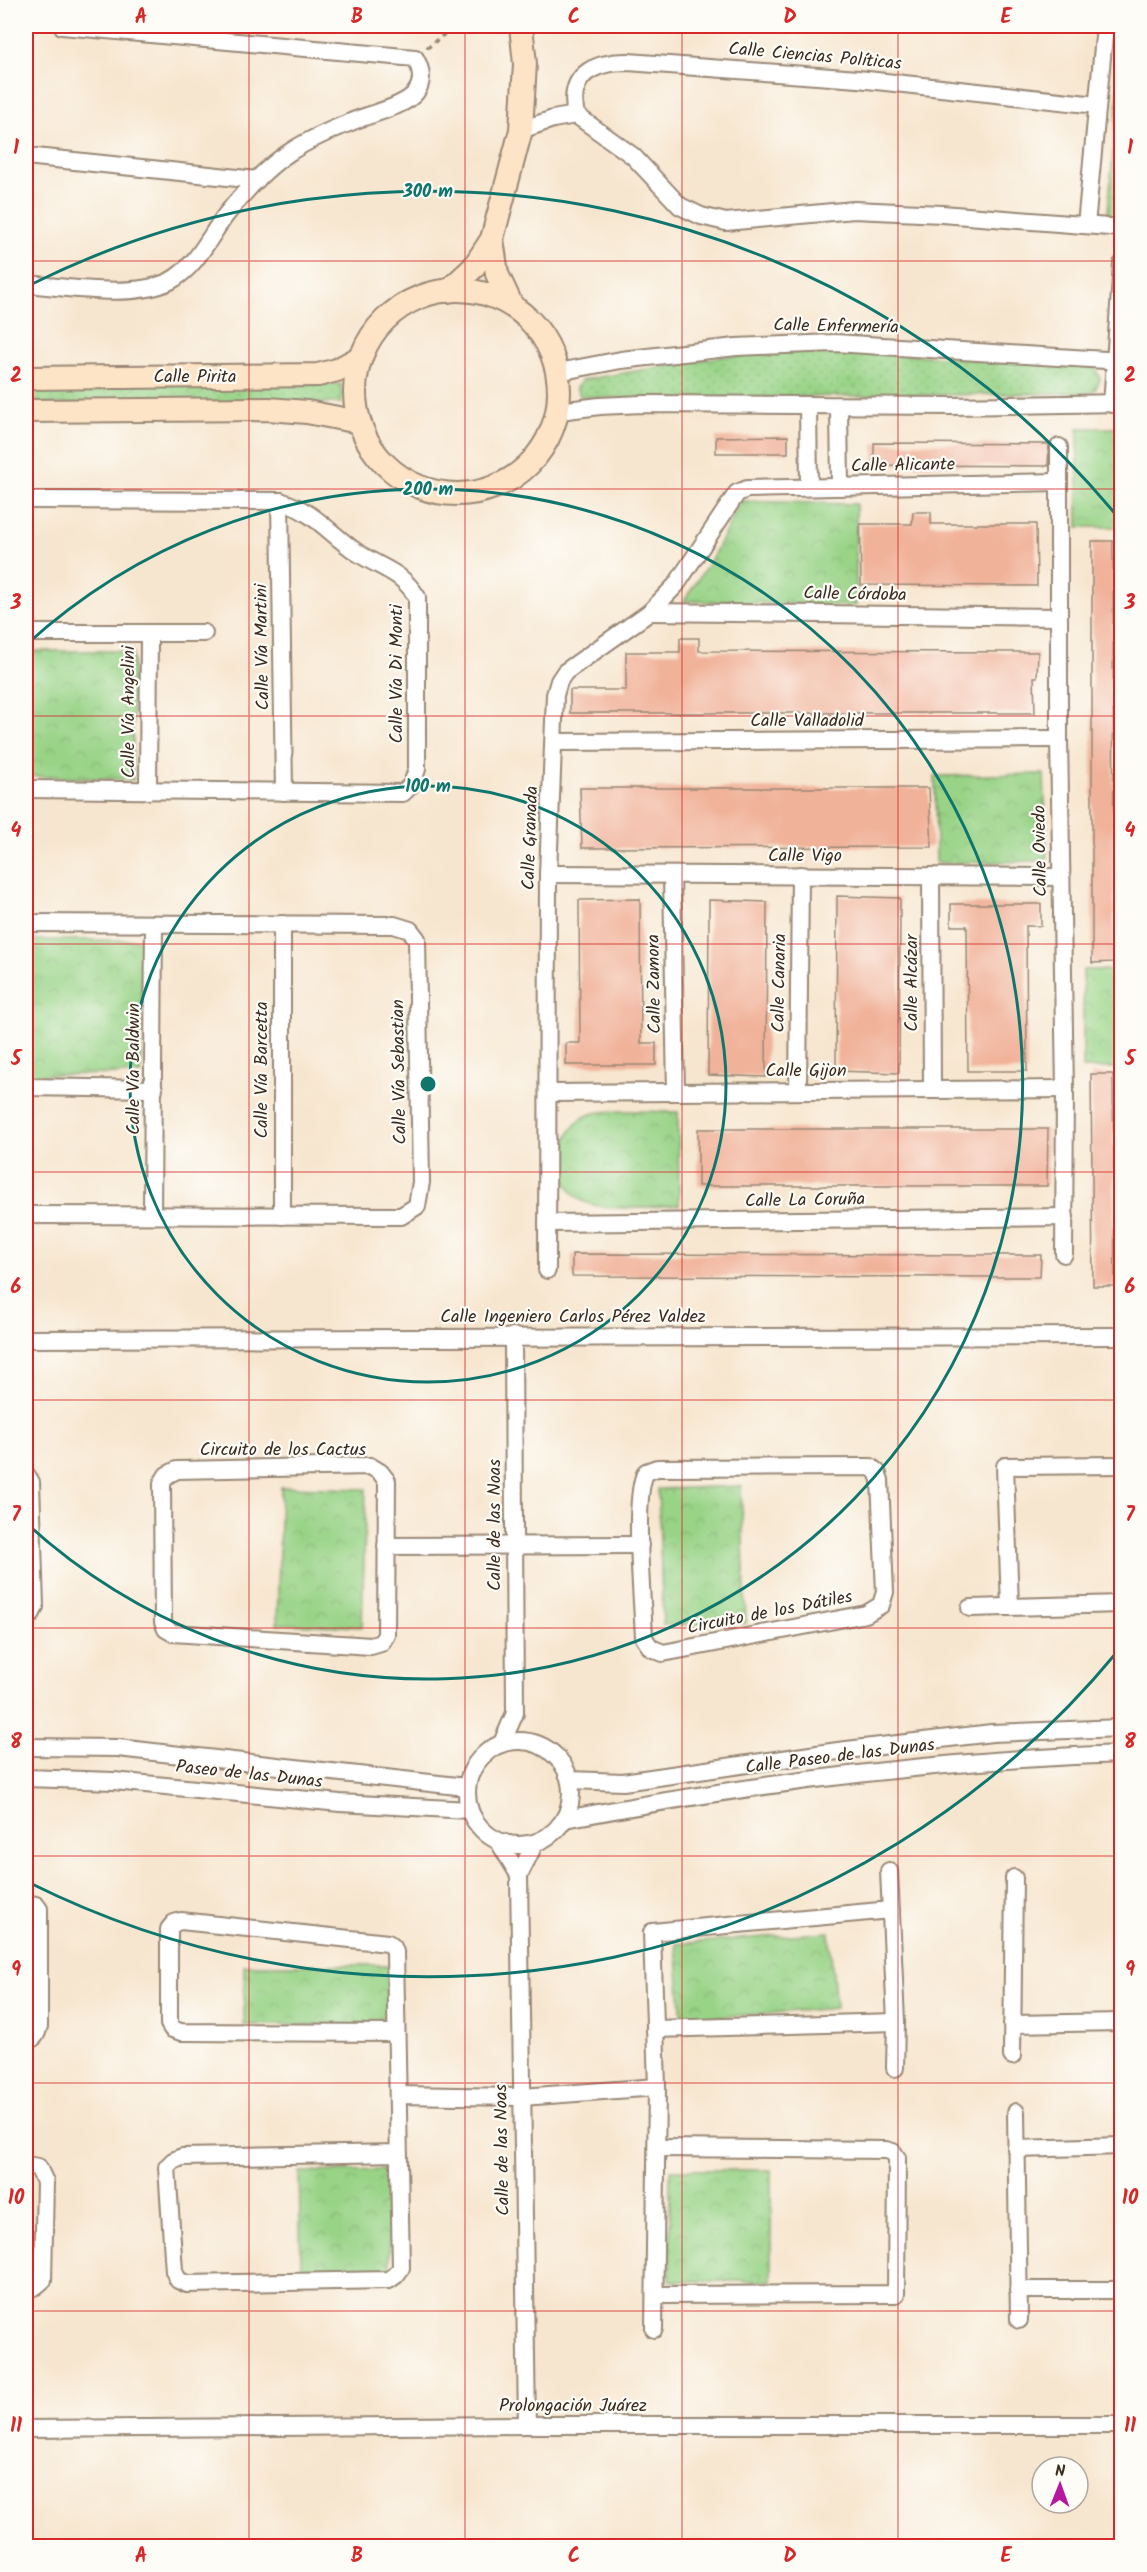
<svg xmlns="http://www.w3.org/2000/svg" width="1147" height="2572" viewBox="0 0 1147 2572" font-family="Kalam,sans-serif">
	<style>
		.grass { fill: url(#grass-dots); stroke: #6a7e52; stroke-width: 1.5 }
		.park { fill: url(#park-crowns); stroke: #6a7e52; stroke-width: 1.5 }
		.building { fill: #f1b29a }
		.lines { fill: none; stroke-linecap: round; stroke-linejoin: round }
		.street-casing { stroke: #998876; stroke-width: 20 }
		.secondary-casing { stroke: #998876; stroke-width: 26 }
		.path { stroke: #998876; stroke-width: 4; stroke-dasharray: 4.5 4.5; stroke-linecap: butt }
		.street { stroke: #fff; stroke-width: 16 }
		.secondary { stroke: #fee4c6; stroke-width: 22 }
		.grid { fill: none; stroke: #d62828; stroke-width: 1.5; stroke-opacity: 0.55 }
		.ring { fill: none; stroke: #0f766e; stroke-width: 3 }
		.labels { text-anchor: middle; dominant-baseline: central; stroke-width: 4.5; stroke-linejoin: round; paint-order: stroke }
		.street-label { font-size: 18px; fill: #3b2a1e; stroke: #fdfcf7 }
		.centre { fill: #0f766e; stroke: #fdfcf7; stroke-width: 3 }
		.ring-label { font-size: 18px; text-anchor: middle; font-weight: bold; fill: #0f766e; stroke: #fdfcf7; stroke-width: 4.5; stroke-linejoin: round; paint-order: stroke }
		.neatline { fill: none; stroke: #d62828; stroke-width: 2 }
		.grid-label { font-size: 20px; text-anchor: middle; font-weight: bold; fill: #d62828 }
	</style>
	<defs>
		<pattern id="grass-dots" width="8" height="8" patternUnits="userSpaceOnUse" patternTransform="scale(1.5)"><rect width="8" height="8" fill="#98d386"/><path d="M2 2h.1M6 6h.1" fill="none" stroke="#84b573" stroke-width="1.8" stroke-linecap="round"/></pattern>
		<pattern id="park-crowns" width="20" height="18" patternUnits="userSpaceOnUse" patternTransform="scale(1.5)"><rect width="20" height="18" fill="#98d386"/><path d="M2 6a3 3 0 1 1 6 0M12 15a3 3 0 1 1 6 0" fill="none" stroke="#84b573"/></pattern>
	</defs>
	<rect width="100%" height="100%" fill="#fdfcf7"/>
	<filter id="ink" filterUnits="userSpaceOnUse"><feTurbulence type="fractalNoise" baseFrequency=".0167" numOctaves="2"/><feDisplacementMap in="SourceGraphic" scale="12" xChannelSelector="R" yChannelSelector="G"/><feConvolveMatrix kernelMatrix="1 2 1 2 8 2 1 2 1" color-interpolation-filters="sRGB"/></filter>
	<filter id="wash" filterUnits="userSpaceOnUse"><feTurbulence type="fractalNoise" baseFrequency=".008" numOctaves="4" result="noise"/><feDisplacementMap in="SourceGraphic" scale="24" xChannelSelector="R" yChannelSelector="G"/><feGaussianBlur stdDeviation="1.35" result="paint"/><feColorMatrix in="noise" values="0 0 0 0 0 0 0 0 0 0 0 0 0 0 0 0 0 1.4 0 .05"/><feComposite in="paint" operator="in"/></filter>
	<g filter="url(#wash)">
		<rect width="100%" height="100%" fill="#f7e6cf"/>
		<g class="grass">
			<polygon points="822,349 1095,367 1100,379 1095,390 1089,393 642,399 581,397 576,388 582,380 720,357"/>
			<polygon points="129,381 341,384 342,403 26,404 26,383"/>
		</g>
		<g class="park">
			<polygon points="1121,62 1121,224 1107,223"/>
			<rect x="1078" y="428" width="43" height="99"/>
			<polygon points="741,501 856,504 856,606 684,601 712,558"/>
			<polygon points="26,651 133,651 133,780 26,776"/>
			<polygon points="1044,774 1047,861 936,863 935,776"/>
			<polygon points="26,940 142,940 141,1074 26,1075"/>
			<rect x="1083" y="970" width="38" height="98"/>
			<path d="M678,1112L679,1205C653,1206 600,1214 579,1199C551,1179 560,1120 595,1113C615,1109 656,1112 678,1112Z"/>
			<polygon points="741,1486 746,1623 663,1625 658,1489"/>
			<polygon points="281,1487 366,1489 362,1627 277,1624"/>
			<polygon points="829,1932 836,2008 682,2020 676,1944"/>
			<polygon points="244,1965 387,1965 391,1978 391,2025 244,2025"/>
			<polygon points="388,2170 390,2269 301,2271 299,2172"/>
			<rect x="670" y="2170" width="101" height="111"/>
		</g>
		<g id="blocks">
			<g class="building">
				<polygon points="788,436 788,453 716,453 716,437"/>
				<polygon points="874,443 1049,444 1048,466 874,465"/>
				<polygon points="913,512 931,512 931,524 1036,524 1037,586 861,585 860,524 912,524"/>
				<polygon points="1092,541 1113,541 1114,962 1092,963"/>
				<polygon points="680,638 699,638 699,651 1038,652 1037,677 1034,677 1035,713 570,713 570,690 626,690 626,652 680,652"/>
				<polygon points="580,788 929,788 932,847 582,848"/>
				<polygon points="837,896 900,898 899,1073 836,1071"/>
				<polygon points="640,899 641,1043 656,1043 656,1065 566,1065 566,1043 580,1043 579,900"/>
				<polygon points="709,900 767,902 766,1077 708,1075"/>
				<polygon points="951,904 1041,904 1041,926 1026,926 1027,1071 968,1071 967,926 951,926"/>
				<polygon points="1091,1074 1113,1074 1115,1286 1093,1286"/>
				<polygon points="698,1129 1048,1129 1047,1186 698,1186"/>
				<polygon points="572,1254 1041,1255 1040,1277 572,1276"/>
			</g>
		</g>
	</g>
	<g filter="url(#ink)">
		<use href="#blocks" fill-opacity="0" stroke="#998876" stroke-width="1.5"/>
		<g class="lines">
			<g class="street-casing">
				<g id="street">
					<path d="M1097,105L858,79L628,62C593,62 567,75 576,115L633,156L680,206L701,216L726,222L854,210L942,214L1122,228"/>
					<polyline points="521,130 553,119 576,115"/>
					<polyline points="26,156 257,180"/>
					<polyline points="1086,225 1105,26"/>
					<path d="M26,284C65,287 135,299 170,281C196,267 208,239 225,216C243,193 265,168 290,152C308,140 331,130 351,122C369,114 405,107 416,92C424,81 421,68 415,58L62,26"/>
					<polyline points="558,372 621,360 736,347 835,343 1122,361"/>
					<polyline points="1112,404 1122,264"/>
					<polyline points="808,406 809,487"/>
					<polyline points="839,406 840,487"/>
					<polyline points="559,411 600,406 642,404 952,406 1122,403"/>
					<polyline points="1059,447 1059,739 1065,1089 1064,1254"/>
					<path d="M26,500L280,501C316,512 328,533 358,553C382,569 400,570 417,597V769L412,784L403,793L26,789"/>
					<polyline points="280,501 284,792"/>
					<polyline points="650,612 1059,617"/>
					<polyline points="26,633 204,633"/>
					<polyline points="555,742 1059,739"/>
					<polyline points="148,791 149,633"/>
					<polyline points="548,874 1061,877"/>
					<polyline points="672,875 676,1092"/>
					<polyline points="931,876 932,1090"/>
					<polyline points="26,923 394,925 410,930 417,939 421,1182 417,1206 401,1216 26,1215"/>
					<polyline points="282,924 282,1216"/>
					<polyline points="26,1087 154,1089"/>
					<polyline points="798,1091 800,875"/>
					<polyline points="548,1093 1065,1089"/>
					<polyline points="152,1215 154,924"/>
					<polyline points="547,1223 1065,1217"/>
					<polyline points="547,1270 548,874 555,695 559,681 565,672 650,612 676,585 737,493 747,489 1059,482"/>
					<polyline points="26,1339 1122,1336"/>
					<polygon points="370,1466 380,1472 387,1481 386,1635 381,1643 371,1646 173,1633 166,1629 163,1622 162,1483 167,1475 177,1470"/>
					<path d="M871,1467L877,1472L880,1480L885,1592L881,1605L866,1614L663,1653L651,1648L644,1638C643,1605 632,1496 646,1472L657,1468Z"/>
					<polyline points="26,1474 31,1482 35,1607 31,1615 26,1617"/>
					<polyline points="386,1546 640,1545"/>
					<polyline points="1010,1607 1005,1466 1122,1465"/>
					<polyline points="970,1608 1122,1604"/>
					<circle cx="519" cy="1793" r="52"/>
					<polyline points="502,1743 515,1713 513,1336"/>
					<polyline points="26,1747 118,1748 466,1787"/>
					<polyline points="26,1778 114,1781 340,1803 469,1810"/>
					<polyline points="570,1780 623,1782 838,1751 992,1733 1122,1728"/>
					<path d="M565,1819C750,1784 934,1760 1122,1754"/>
					<polyline points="499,1842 519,1875"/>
					<polyline points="889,1871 896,2022 895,2068"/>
					<path d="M26,1903L36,1905L39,1909V2026C37,2033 35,2040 26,2040"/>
					<polyline points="1012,2024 1122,2022"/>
					<polyline points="655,2029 896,2022"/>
					<polyline points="396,2033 181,2032 172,2029 169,2024 169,1929 174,1923 181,1921 388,1943 393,1947 395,1952 401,2268 396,2275 389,2280 187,2284 178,2280 174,2271 167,2167 173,2161 182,2157 399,2153"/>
					<polyline points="1012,2056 1014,1878"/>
					<polyline points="398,2095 522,2097 657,2087"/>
					<polyline points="1016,2112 1019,2320"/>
					<polyline points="1016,2149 1122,2146"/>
					<polyline points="26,2165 38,2167 45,2182 43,2280 36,2286 26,2290"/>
					<polyline points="1018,2290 1122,2290"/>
					<polyline points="655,2295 896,2294 897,2158 893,2152 886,2150 657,2148"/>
					<polyline points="654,2329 657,2087 652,1932 891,1910"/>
					<polyline points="527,2425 519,1875 535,1843"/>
					<polyline points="26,2429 527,2425 1122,2425"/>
				</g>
			</g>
			<g class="secondary-casing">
				<g id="secondary">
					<polyline points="492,239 497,274 512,306"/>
					<circle cx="457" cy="392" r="102"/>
					<polyline points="448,291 473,268 492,239 521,130 525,64 521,26"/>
					<polyline points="26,378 318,375 337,370 361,357"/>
					<polyline points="26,411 268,409 307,412 359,422"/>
				</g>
			</g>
			<polyline class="path" points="427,48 454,26"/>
			<use href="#street" class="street"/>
			<use href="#secondary" class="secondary"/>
		</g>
	</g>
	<path class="grid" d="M249,26V2546M465,26V2546M682,26V2546M898,26V2546M26,261H1122M26,489H1122M26,716H1122M26,944H1122M26,1172H1122M26,1400H1122M26,1628H1122M26,1856H1122M26,2083H1122M26,2311H1122"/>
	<g class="ring">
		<circle cx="428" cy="1084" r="298"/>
		<path d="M26 645A595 595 0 1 1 26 1523"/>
		<path d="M1117 1652A893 893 0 0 1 30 1883M30 285A893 893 0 0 1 1117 516"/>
	</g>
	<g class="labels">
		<g class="street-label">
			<text transform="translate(815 57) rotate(5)">Calle Ciencias Políticas</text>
			<text transform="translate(836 327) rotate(1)">Calle Enfermería</text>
			<text x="195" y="377">Calle Pirita</text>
			<text transform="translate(903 466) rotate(-1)">Calle Alicante</text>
			<text transform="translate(855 595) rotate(1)">Calle Córdoba</text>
			<text transform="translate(263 647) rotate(-91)">Calle Vía Martini</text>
			<text transform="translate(397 674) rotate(-90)">Calle Vía Di Monti</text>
			<text transform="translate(129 712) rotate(-90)">Calle Vía Angelini</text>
			<text x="807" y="721">Calle Valladolid</text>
			<text transform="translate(531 838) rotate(-88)">Calle Granada</text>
			<text transform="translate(1041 851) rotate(-91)">Calle Oviedo</text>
			<text x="805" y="856">Calle Vigo</text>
			<text transform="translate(780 983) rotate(-89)">Calle Canaria</text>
			<text transform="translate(912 983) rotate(-90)">Calle Alcázar</text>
			<text transform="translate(655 984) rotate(-91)">Calle Zamora</text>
			<text transform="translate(134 1069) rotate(-90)">Calle Vía Baldwin</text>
			<text transform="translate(262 1070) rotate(-90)">Calle Vía Barcetta</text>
			<text x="806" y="1071">Calle Gijon</text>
			<text transform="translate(400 1072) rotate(-91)">Calle Vía Sebastian</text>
			<text transform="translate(805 1201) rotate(-1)">Calle La Coruña</text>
			<text x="573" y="1317">Calle Ingeniero Carlos Pérez Valdez</text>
			<text x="283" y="1450">Circuito de los Cactus</text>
			<text transform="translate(495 1525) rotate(-90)">Calle de las Noas</text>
			<text transform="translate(770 1613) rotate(-11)">Circuito de los Dátiles</text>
			<text transform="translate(840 1757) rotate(-7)">Calle Paseo de las Dunas</text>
			<text transform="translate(249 1775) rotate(6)">Paseo de las Dunas</text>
			<text transform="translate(503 2150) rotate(-91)">Calle de las Noas</text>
			<text x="573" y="2406">Prolongación Juárez</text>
		</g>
	</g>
	<circle cx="428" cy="1084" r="9" class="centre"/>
	<g class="ring-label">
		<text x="428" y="197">300 m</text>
		<text x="428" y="495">200 m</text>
		<text x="428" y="792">100 m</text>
	</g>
	<rect width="1147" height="2572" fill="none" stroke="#fdfcf7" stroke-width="66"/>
	<g transform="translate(1060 2485) rotate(1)"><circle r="28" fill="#fdfcf7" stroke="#afa8a0" stroke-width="1.5"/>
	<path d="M0-4.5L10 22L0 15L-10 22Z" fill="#b5179e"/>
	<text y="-9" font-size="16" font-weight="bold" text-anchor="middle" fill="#3b2a1e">N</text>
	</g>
	<rect x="33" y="33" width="1081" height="2506" class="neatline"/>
	<g class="grid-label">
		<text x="141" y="23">A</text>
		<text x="357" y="23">B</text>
		<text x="574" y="23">C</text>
		<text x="790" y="23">D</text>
		<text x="1006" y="23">E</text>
		<text x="16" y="154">1</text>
		<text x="1130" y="154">1</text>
		<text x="16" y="382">2</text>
		<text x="1130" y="382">2</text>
		<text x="16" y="609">3</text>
		<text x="1130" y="609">3</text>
		<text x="16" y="837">4</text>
		<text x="1130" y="837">4</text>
		<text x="16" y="1065">5</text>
		<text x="1130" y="1065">5</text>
		<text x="16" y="1293">6</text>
		<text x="1130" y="1293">6</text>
		<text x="16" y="1521">7</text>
		<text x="1130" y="1521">7</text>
		<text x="16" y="1748">8</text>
		<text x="1130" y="1748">8</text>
		<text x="16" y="1976">9</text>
		<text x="1130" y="1976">9</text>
		<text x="16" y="2204">10</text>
		<text x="1130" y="2204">10</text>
		<text x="16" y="2432">11</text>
		<text x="1130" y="2432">11</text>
		<text x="141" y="2562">A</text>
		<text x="357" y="2562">B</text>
		<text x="574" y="2562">C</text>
		<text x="790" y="2562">D</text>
		<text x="1006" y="2562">E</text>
	</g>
</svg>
